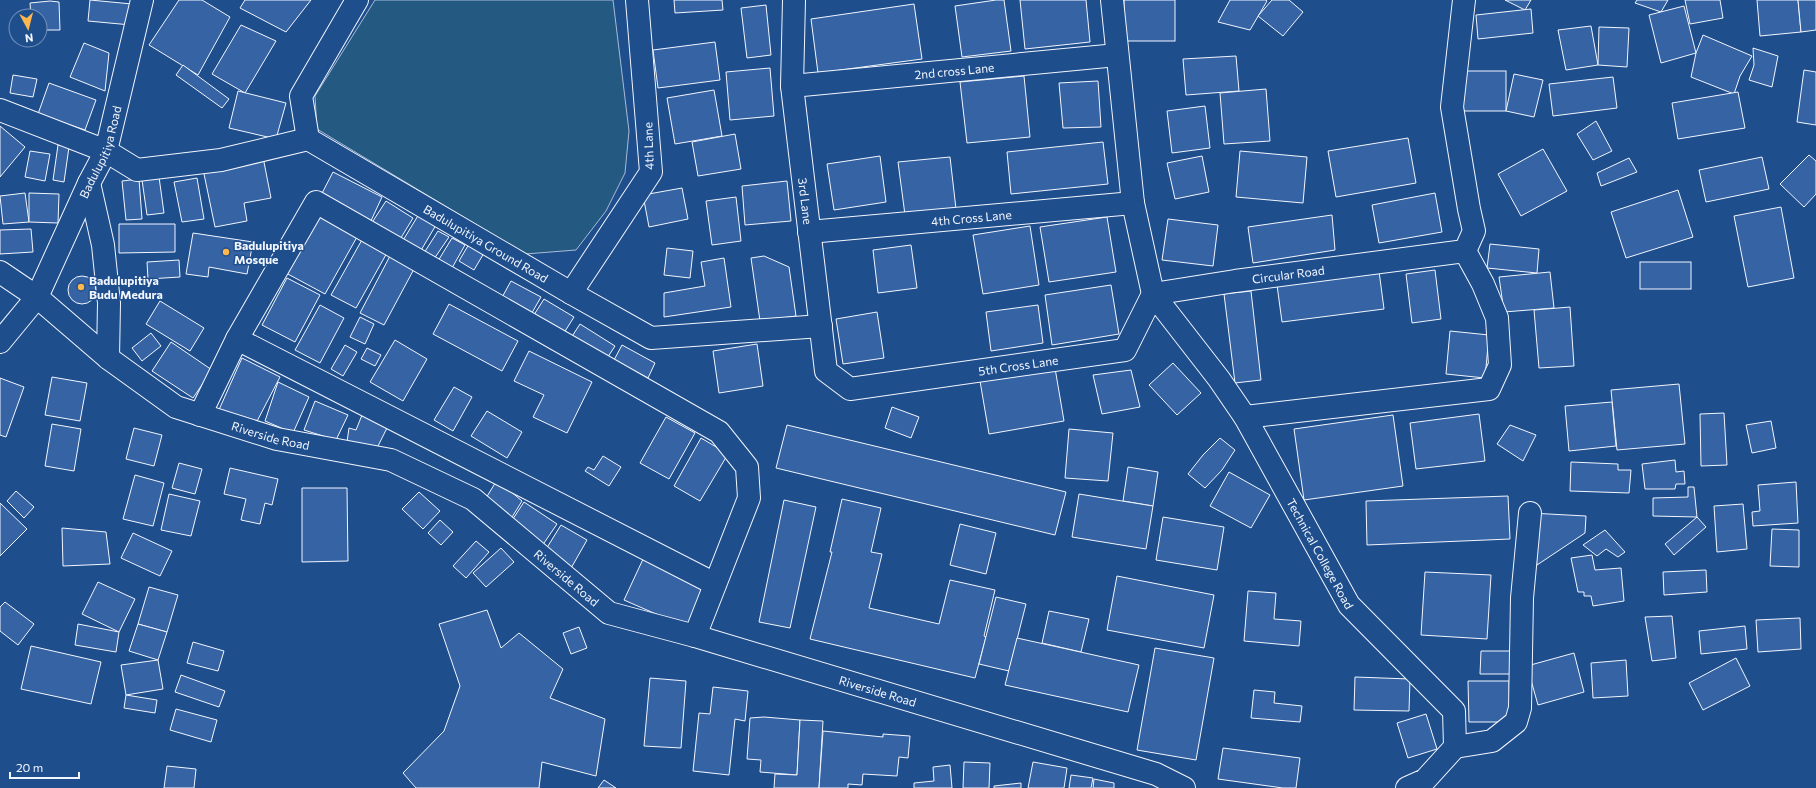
<svg xmlns="http://www.w3.org/2000/svg" width="1816" height="788" viewBox="0 0 1816 788" font-family="Commissioner,sans-serif">
	<style>
		.green { fill: #245a82; stroke: #a8bbd7 }
		.building { fill: #3563a3; stroke: #f2f6ff }
		.lines { fill: none; stroke-linecap: round; stroke-linejoin: round }
		.minor-casing { stroke: #f2f6ff; stroke-width: 24 }
		.minor { stroke: #1f4e8c; stroke-width: 22 }
		.poi-dot { fill: #ffb74d; stroke: #1f4e8c; stroke-width: 1.5 }
		.labels { text-anchor: middle; dominant-baseline: central; stroke-width: 3; stroke-linejoin: round; paint-order: stroke }
		.street-label { font-size: 12px; fill: #f2f6ff; stroke: #1f4e8c }
		.poi-label { font-size: 12px; font-weight: bold; fill: #f2f6ff; stroke: #1f4e8c; text-anchor: start }
	</style>
	<rect width="100%" height="100%" fill="#1f4e8c"/>
	<polygon class="green" points="375,0 613,0 629,131 625,173 606,211 576,250 525,254 317,129 315,96"/>
	<g class="building">
		<polygon points="90,0 132,4 131,25 88,21"/>
		<polygon points="179,0 202,0 230,17 198,75 149,45"/>
		<polygon points="245,0 311,0 286,32 240,8"/>
		<polygon points="674,0 722,0 723,10 675,13"/>
		<polygon points="996,0 1004,0 1011,51 962,57 955,6"/>
		<polygon points="1020,0 1086,0 1090,42 1025,49"/>
		<rect x="1124" y="0" width="51" height="41"/>
		<polygon points="1230,0 1266,0 1267,1 1250,30 1218,22"/>
		<polygon points="1272,0 1289,0 1303,12 1283,36 1258,16"/>
		<polygon points="1505,0 1531,0 1525,10"/>
		<polygon points="1637,0 1668,0 1661,12 1635,3"/>
		<polygon points="1685,0 1720,0 1723,18 1690,24"/>
		<polygon points="1757,0 1798,0 1801,32 1760,36"/>
		<polygon points="1798,0 1816,0 1816,30 1801,32"/>
		<polygon points="50,1 59,2 60,30 40,30 40,16 31,16 30,3"/>
		<polygon points="914,4 922,59 818,73 811,19"/>
		<polygon points="766,5 771,55 747,58 741,8"/>
		<polygon points="1684,6 1696,53 1661,63 1649,15"/>
		<polygon points="1531,9 1533,33 1478,39 1476,15"/>
		<polygon points="241,25 276,41 245,93 212,74"/>
		<polygon points="1591,26 1598,65 1566,70 1558,30"/>
		<polygon points="1599,27 1629,28 1627,67 1598,65"/>
		<polygon points="1703,35 1752,56 1740,76 1734,94 1691,77 1696,53"/>
		<polygon points="715,42 720,80 658,88 653,50"/>
		<polygon points="84,43 109,53 105,91 70,77"/>
		<polygon points="1753,48 1778,56 1772,87 1749,80 1754,65"/>
		<polygon points="1236,56 1239,91 1186,95 1183,59"/>
		<polygon points="183,65 229,99 222,108 176,75"/>
		<polygon points="770,68 774,116 730,120 726,72"/>
		<polygon points="1804,70 1816,72 1816,125 1797,122"/>
		<rect x="1461" y="71" width="45" height="40"/>
		<polygon points="1514,74 1543,80 1534,117 1506,111"/>
		<polygon points="13,75 37,79 33,97 10,93"/>
		<polygon points="1024,76 1030,137 967,143 960,82"/>
		<polygon points="1613,77 1617,108 1553,116 1549,84"/>
		<polygon points="1098,81 1101,127 1063,128 1059,83"/>
		<polygon points="49,83 96,100 85,130 38,114"/>
		<polygon points="1266,89 1270,141 1224,144 1220,93"/>
		<polygon points="714,90 722,136 675,144 667,98"/>
		<polygon points="238,91 286,103 276,139 229,128"/>
		<polygon points="1738,92 1745,128 1678,139 1672,103"/>
		<polygon points="1205,106 1210,148 1172,153 1167,111"/>
		<polygon points="1596,121 1612,151 1593,160 1577,134"/>
		<polygon points="0,126 25,147 0,177"/>
		<polygon points="735,134 741,169 698,176 692,142"/>
		<polygon points="1408,138 1416,183 1336,197 1328,151"/>
		<polygon points="1103,142 1108,184 1011,194 1007,152"/>
		<polygon points="58,145 69,147 64,182 53,180"/>
		<polygon points="1543,149 1567,191 1521,216 1498,174"/>
		<polygon points="30,151 50,154 45,181 25,177"/>
		<polygon points="1240,151 1307,157 1303,203 1236,197"/>
		<polygon points="1809,155 1816,161 1816,194 1804,207 1780,184"/>
		<polygon points="880,156 886,202 834,210 827,164"/>
		<polygon points="1202,156 1209,192 1175,199 1167,163"/>
		<polygon points="263,157 271,198 244,203 247,221 215,227 203,169"/>
		<polygon points="950,157 956,209 905,215 898,162"/>
		<polygon points="1762,157 1769,189 1706,202 1699,170"/>
		<polygon points="1629,158 1637,172 1601,186 1597,173"/>
		<polygon points="333,172 382,197 369,225 319,199"/>
		<polygon points="159,177 164,213 147,215 142,180"/>
		<polygon points="197,178 204,219 182,222 174,182"/>
		<polygon points="139,179 142,219 126,220 122,181"/>
		<polygon points="787,181 791,221 745,225 742,186"/>
		<polygon points="682,188 688,219 649,227 643,195"/>
		<polygon points="1678,190 1693,237 1626,258 1611,212"/>
		<polygon points="25,193 29,222 3,224 0,196"/>
		<polygon points="29,193 59,194 58,223 29,222"/>
		<polygon points="1435,193 1442,232 1379,243 1372,205"/>
		<polygon points="736,197 741,241 712,245 706,201"/>
		<polygon points="386,201 413,218 399,241 371,224"/>
		<polygon points="1781,207 1794,278 1748,287 1734,216"/>
		<polygon points="419,214 436,225 420,252 402,242"/>
		<polygon points="1332,215 1335,250 1253,263 1248,227"/>
		<polygon points="318,216 357,237 325,294 286,273"/>
		<polygon points="1107,217 1116,272 1049,282 1040,227"/>
		<polygon points="1168,219 1218,225 1213,266 1162,260"/>
		<polygon points="119,224 175,224 175,252 119,253"/>
		<polygon points="1030,226 1039,285 983,294 973,235"/>
		<polygon points="31,229 33,252 0,254 0,230"/>
		<polygon points="438,231 449,237 434,259 424,253"/>
		<polygon points="193,233 253,242 247,274 209,267 208,277 186,274"/>
		<polygon points="363,238 388,251 356,308 331,295"/>
		<polygon points="452,238 465,245 452,268 438,261"/>
		<polygon points="469,244 484,253 474,270 459,261"/>
		<polygon points="1490,244 1539,249 1537,273 1487,268"/>
		<polygon points="911,245 917,288 878,293 873,250"/>
		<polygon points="667,248 693,251 690,278 664,275"/>
		<polygon points="390,256 414,269 384,325 360,313"/>
		<polygon points="764,256 789,267 796,316 760,321 751,258"/>
		<polygon points="724,258 731,307 664,317 664,293 705,286 701,262"/>
		<polygon points="179,260 180,277 148,279 147,262"/>
		<rect x="1640" y="262" width="51" height="27"/>
		<polygon points="1435,270 1441,319 1412,323 1406,274"/>
		<polygon points="1379,271 1384,309 1282,322 1277,285"/>
		<polygon points="1550,272 1554,308 1504,312 1499,277"/>
		<circle cx="82" cy="290" r="14"/>
		<polygon points="287,278 320,295 295,342 262,325"/>
		<polygon points="511,281 541,297 529,318 500,301"/>
		<polygon points="1111,285 1119,334 1052,345 1045,295"/>
		<polygon points="1251,291 1261,380 1235,383 1224,294"/>
		<polygon points="544,299 574,317 562,336 532,318"/>
		<polygon points="160,301 204,328 190,351 146,324"/>
		<polygon points="449,304 518,341 502,371 433,334"/>
		<polygon points="320,305 344,318 320,363 295,350"/>
		<polygon points="1038,305 1043,343 991,351 986,312"/>
		<polygon points="1570,307 1574,366 1539,368 1534,310"/>
		<polygon points="877,312 884,358 843,364 836,319"/>
		<polygon points="360,317 374,324 365,344 350,337"/>
		<polygon points="580,324 615,346 604,363 569,341"/>
		<polygon points="1450,331 1489,335 1485,378 1446,374"/>
		<polygon points="151,333 161,346 142,361 132,348"/>
		<polygon points="395,340 427,359 403,401 370,382"/>
		<polygon points="171,342 212,370 193,398 152,371"/>
		<polygon points="757,344 763,386 719,393 713,351"/>
		<polygon points="345,345 357,352 343,376 331,369"/>
		<polygon points="622,345 655,363 648,378 614,360"/>
		<polygon points="367,348 381,355 375,366 361,359"/>
		<polygon points="529,351 592,382 567,433 533,417 544,395 514,381"/>
		<polygon points="242,358 280,377 254,427 218,412"/>
		<polygon points="1173,363 1201,393 1177,415 1149,385"/>
		<polygon points="1055,368 1064,421 989,434 980,381"/>
		<polygon points="1131,370 1140,407 1102,414 1093,375"/>
		<polygon points="52,377 87,383 80,421 45,415"/>
		<polygon points="0,378 24,387 6,437 0,435"/>
		<polygon points="278,382 309,397 293,433 265,421"/>
		<polygon points="1679,384 1685,444 1617,450 1611,390"/>
		<polygon points="454,387 472,397 453,431 434,420"/>
		<polygon points="315,401 348,415 336,440 304,430"/>
		<polygon points="1612,402 1616,446 1569,451 1565,406"/>
		<polygon points="892,407 919,417 911,438 885,428"/>
		<polygon points="487,411 522,432 507,458 471,436"/>
		<polygon points="1724,413 1727,465 1701,466 1700,414"/>
		<polygon points="1479,414 1485,461 1416,469 1410,423"/>
		<polygon points="362,415 387,428 377,448 347,442 349,428 356,430"/>
		<polygon points="1393,415 1403,486 1304,500 1294,429"/>
		<polygon points="666,417 695,433 669,479 640,463"/>
		<polygon points="1771,421 1776,448 1752,453 1746,425"/>
		<polygon points="52,424 81,429 74,471 45,466"/>
		<polygon points="787,425 1066,492 1055,535 776,468"/>
		<polygon points="1510,425 1536,435 1523,461 1497,444"/>
		<polygon points="134,428 162,435 154,466 126,459"/>
		<polygon points="1069,429 1113,433 1108,481 1065,478"/>
		<polygon points="701,438 728,454 700,501 674,486"/>
		<polygon points="1220,438 1235,450 1222,470 1205,488 1188,474 1203,455"/>
		<polygon points="603,456 621,467 609,486 585,471 588,467 594,470"/>
		<polygon points="1675,460 1676,472 1684,471 1685,484 1676,484 1675,489 1645,489 1642,464"/>
		<polygon points="1571,462 1618,464 1618,470 1631,470 1629,493 1570,491"/>
		<polygon points="179,463 202,469 195,494 172,488"/>
		<polygon points="1128,467 1158,472 1153,506 1123,501"/>
		<polygon points="230,468 278,479 272,505 265,503 260,524 241,520 246,499 224,494"/>
		<polygon points="1229,472 1270,495 1251,528 1210,506"/>
		<polygon points="135,475 164,483 153,526 123,519"/>
		<polygon points="497,480 522,501 509,522 483,503"/>
		<polygon points="1796,482 1798,523 1753,526 1752,512 1760,511 1758,485"/>
		<polygon points="1688,487 1694,487 1697,517 1653,516 1653,498 1688,497"/>
		<polygon points="302,488 347,488 348,561 302,562"/>
		<polygon points="16,491 34,507 24,518 7,501"/>
		<polygon points="419,492 440,511 423,529 402,509"/>
		<polygon points="169,494 200,501 191,536 161,530"/>
		<polygon points="1079,494 1153,506 1146,549 1072,537"/>
		<polygon points="1508,496 1510,539 1367,545 1366,501"/>
		<polygon points="842,499 881,508 871,552 882,554 869,608 939,624 950,580 995,590 984,636 986,637 975,678 810,639 832,552 830,552"/>
		<polygon points="784,500 816,507 790,628 759,622"/>
		<polygon points="524,502 557,524 542,546 509,525"/>
		<polygon points="0,503 27,529 0,556"/>
		<polygon points="1743,504 1747,549 1717,552 1714,506"/>
		<polygon points="1530,513 1586,516 1585,533 1537,565"/>
		<polygon points="1163,517 1224,527 1217,570 1156,560"/>
		<polygon points="1697,517 1706,527 1674,555 1665,544"/>
		<polygon points="440,520 453,532 441,545 428,533"/>
		<polygon points="960,524 996,533 986,574 950,565"/>
		<polygon points="561,525 587,540 570,570 543,554"/>
		<polygon points="62,528 106,532 110,564 63,566"/>
		<polygon points="1772,529 1799,530 1799,567 1770,566"/>
		<polygon points="1605,530 1625,552 1618,557 1606,549 1597,556 1583,545"/>
		<polygon points="133,533 172,551 160,576 121,558"/>
		<polygon points="476,541 489,552 466,578 453,566"/>
		<polygon points="501,548 514,562 486,587 473,573"/>
		<polygon points="1592,555 1595,570 1621,568 1624,601 1593,606 1591,596 1584,596 1584,592 1578,592 1571,558"/>
		<polygon points="644,557 707,586 688,628 624,600"/>
		<polygon points="1706,570 1707,592 1664,595 1663,572"/>
		<polygon points="1425,572 1491,575 1487,639 1421,635"/>
		<polygon points="1117,576 1214,595 1204,648 1107,630"/>
		<polygon points="98,582 135,599 119,632 82,614"/>
		<polygon points="149,587 178,595 167,632 138,624"/>
		<polygon points="1248,591 1276,593 1274,619 1301,621 1299,646 1244,641"/>
		<polygon points="996,597 1026,604 1009,671 979,664"/>
		<polygon points="5,602 34,624 18,645 0,631 0,607"/>
		<polygon points="487,610 501,648 519,633 563,669 550,698 605,719 596,776 542,762 539,788 416,788 403,773 444,731 460,686 439,624"/>
		<polygon points="1049,611 1089,619 1081,652 1042,643"/>
		<polygon points="1672,616 1676,658 1652,661 1645,617"/>
		<polygon points="1800,618 1801,649 1758,652 1756,620"/>
		<polygon points="78,624 119,632 116,652 75,645"/>
		<polygon points="138,624 167,632 158,660 129,651"/>
		<polygon points="1745,626 1747,649 1701,654 1699,631"/>
		<polygon points="579,627 587,648 571,654 563,633"/>
		<polygon points="1017,638 1139,665 1128,712 1005,685"/>
		<polygon points="193,642 224,651 218,671 187,663"/>
		<polygon points="31,646 101,662 91,704 21,689"/>
		<polygon points="1155,648 1214,658 1196,760 1137,750"/>
		<polygon points="1481,651 1513,651 1512,674 1480,674"/>
		<polygon points="1574,653 1584,692 1538,705 1527,666"/>
		<polygon points="1736,658 1750,686 1703,710 1689,683"/>
		<polygon points="158,660 163,689 126,695 121,665"/>
		<polygon points="1626,660 1628,696 1593,698 1591,663"/>
		<polygon points="181,675 225,691 219,707 175,692"/>
		<polygon points="1355,677 1410,679 1409,711 1354,710"/>
		<polygon points="650,678 686,681 681,748 644,746"/>
		<polygon points="1468,681 1509,681 1510,722 1469,722"/>
		<polygon points="713,687 748,691 745,721 735,719 729,775 693,771 699,713 710,714"/>
		<polygon points="1254,690 1275,692 1274,703 1302,706 1300,722 1251,718"/>
		<polygon points="126,695 157,700 155,713 124,708"/>
		<polygon points="176,709 217,720 211,742 170,730"/>
		<polygon points="1426,714 1437,749 1408,758 1397,723"/>
		<polygon points="764,717 800,720 797,775 760,772 761,760 747,759 750,718"/>
		<polygon points="800,720 823,721 819,788 774,788 775,774 797,775"/>
		<polygon points="823,731 883,737 883,734 910,736 908,758 899,757 897,776 863,774 862,785 848,784 848,788 819,788"/>
		<polygon points="1223,748 1300,758 1296,788 1283,788 1218,779"/>
		<polygon points="964,762 990,763 989,788 963,788"/>
		<polygon points="1033,762 1067,768 1064,788 1028,788"/>
		<polygon points="950,765 952,788 914,788 914,783 934,781 933,767"/>
		<polygon points="167,766 196,769 194,788 164,788"/>
		<polygon points="1071,775 1093,778 1091,788 1069,788"/>
		<polygon points="1094,779 1114,783 1114,788 1093,788"/>
		<polygon points="604,780 616,788 598,788"/>
		<polygon points="1021,783 1021,788 994,788 994,786"/>
	</g>
	<g class="lines">
		<g class="minor-casing">
			<g id="minor">
				<path id="s1" d="M357,0L301,96L308,139L571,293L651,338L821,326"/>
				<path id="s2" d="M794,0L792,86L826,371L850,389L1125,350L1153,294L1219,379L1245,417L1349,605L1454,711L1455,747L1425,780L1407,788"/>
				<path id="s3" d="M1112,0L1133,203L1153,294L1235,281L1465,251L1474,231L1469,209L1452,107L1464,0"/>
				<path id="s4" d="M792,86L1117,55"/>
				<polyline points="0,110 106,151 137,170 221,160 308,139"/>
				<polyline points="89,183 103,245 109,303 108,358"/>
				<path id="s5" d="M809,232L1133,203"/>
				<path id="s6" d="M0,272L37,297L108,358L176,407L277,439L391,460L473,499L609,613L695,636L1156,774L1184,788"/>
				<polyline points="571,293 651,172 637,0"/>
				<polyline points="237,339 715,584"/>
				<path id="s7" d="M0,342L37,297L89,183L106,151L142,0"/>
				<polyline points="200,415 237,339 316,202 719,432 747,467 749,498 695,636"/>
				<polyline points="1245,417 1489,389 1500,365 1497,318 1483,284 1465,251"/>
				<polyline points="1455,747 1492,741 1516,722 1520,708 1522,598 1530,513"/>
			</g>
		</g>
		<use href="#minor" class="minor"/>
	</g>
	<g class="poi-dot">
		<circle cx="226" cy="252" r="4"/>
		<circle cx="81" cy="287" r="4"/>
	</g>
	<g class="labels">
		<g class="street-label">
			<text stroke="none"><textPath href="#s4" startOffset="163">2nd cross Lane</textPath></text>
			<text transform="translate(648 146) rotate(-92)">4th Lane</text>
			<text stroke="none"><textPath href="#s7" startOffset="217">Badulupitiya Road</textPath></text>
			<text stroke="none"><textPath href="#s2" startOffset="202">3rd Lane</textPath></text>
			<text stroke="none"><textPath href="#s5" startOffset="163">4th Cross Lane</textPath></text>
			<text stroke="none"><textPath href="#s1" startOffset="361">Badulupitiya Ground Road</textPath></text>
			<text stroke="none"><textPath href="#s3" startOffset="434">Circular Road</textPath></text>
			<text stroke="none"><textPath href="#s2" startOffset="573">5th Cross Lane</textPath></text>
			<text stroke="none"><textPath href="#s6" startOffset="321">Riverside Road</textPath></text>
			<text stroke="none"><textPath href="#s2" startOffset="1053">Technical College Road</textPath></text>
			<text stroke="none"><textPath href="#s6" startOffset="657">Riverside Road</textPath></text>
			<text stroke="none"><textPath href="#s6" startOffset="992">Riverside Road</textPath></text>
		</g>
		<g class="poi-label">
			<text x="234" y="245">Badulupitiya<tspan x="234" dy="14">Mosque</tspan></text>
			<text x="89" y="280">Badulupitiya<tspan x="89" dy="14">Budu Medura</tspan></text>
		</g>
	</g>
	<g transform="translate(28 28) rotate(173)"><circle r="19" fill="#1f4e8c" stroke="#7391ba"/>
	<path d="M0-3L7 15L0 10L-7 15Z" fill="#ffb74d"/>
	<text y="-6" font-size="11" font-weight="bold" text-anchor="middle" fill="#f2f6ff">N</text>
	</g>
	<path d="M10 772v6h69v-6" fill="none" stroke="#f2f6ff" stroke-width="2"/>
	<text x="16" y="772" font-size="12" fill="#f2f6ff" stroke="#1f4e8c" stroke-width="3" paint-order="stroke">20 m</text>
</svg>
